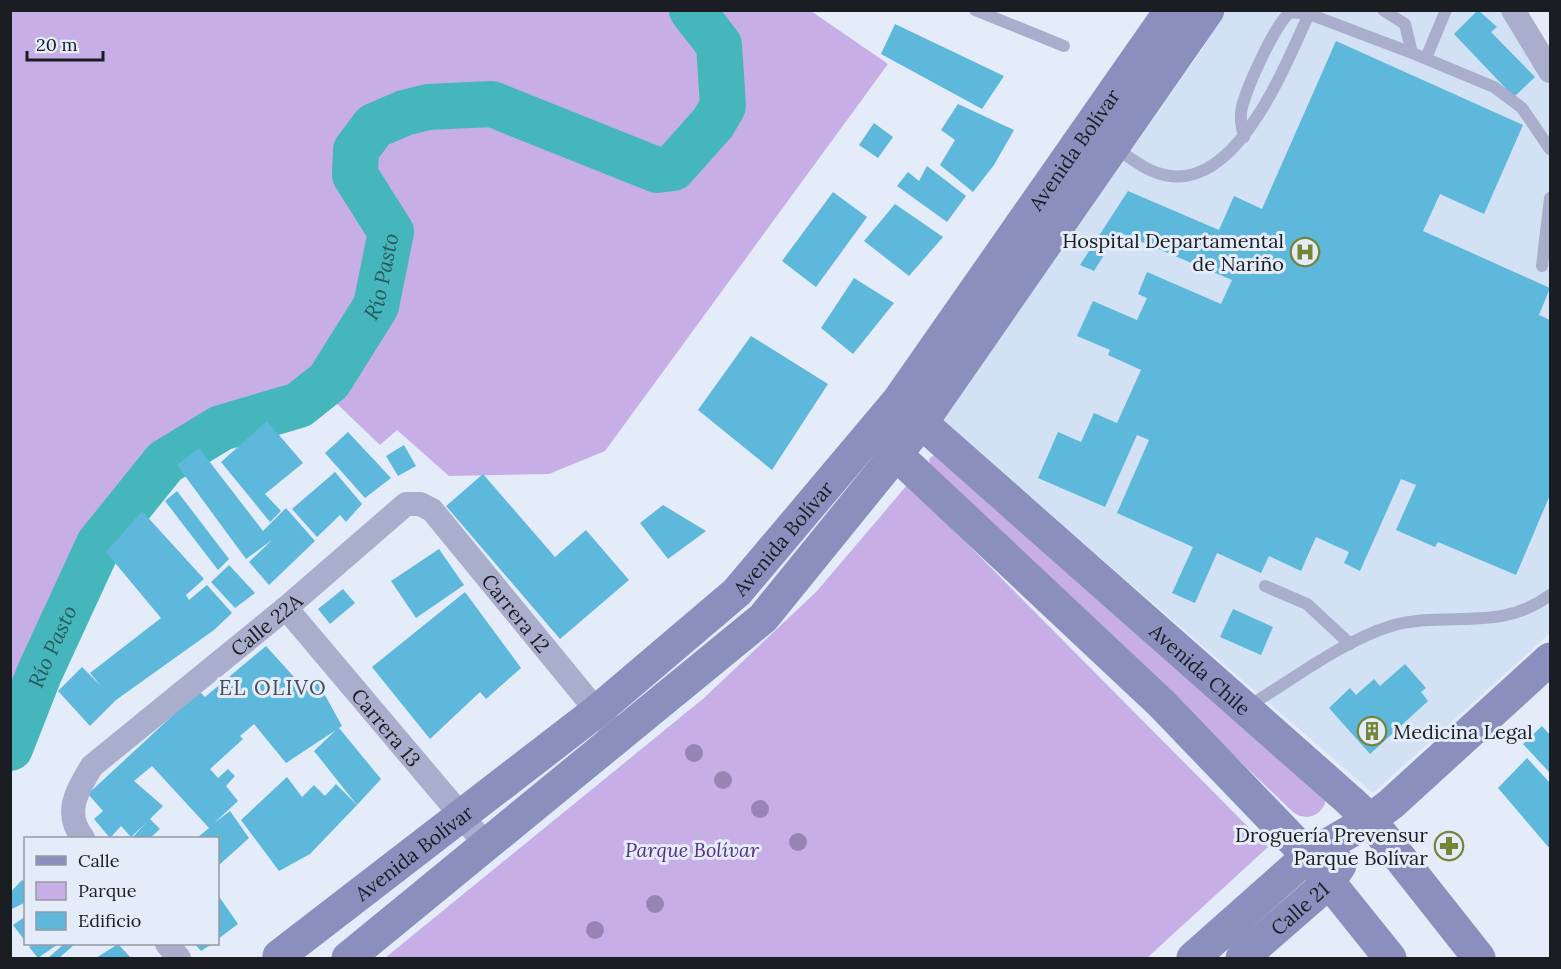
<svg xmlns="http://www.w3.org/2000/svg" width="1561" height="969" viewBox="0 0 1561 969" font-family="Lora,serif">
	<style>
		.built { fill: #d2e1f3 }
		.green { fill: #c8aee6 }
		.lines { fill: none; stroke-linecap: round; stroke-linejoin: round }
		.river { stroke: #44b6bc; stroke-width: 46 }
		.building { fill: #5db8dc }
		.lane { stroke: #a9aecd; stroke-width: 12 }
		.street { stroke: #a9aecd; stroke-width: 24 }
		.secondary { stroke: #8a8fbd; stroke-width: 33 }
		.tree { fill: #9784b5 }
		.labels { text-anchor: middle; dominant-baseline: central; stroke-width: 6; stroke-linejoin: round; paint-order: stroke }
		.street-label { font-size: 20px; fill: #1a1e22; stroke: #e3ecf8 }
		.poi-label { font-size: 20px; fill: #1a1e22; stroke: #e3ecf8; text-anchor: end }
		.park-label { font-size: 20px; font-style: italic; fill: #582f7e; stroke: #e3ecf8 }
		.water-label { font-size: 21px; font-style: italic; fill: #29595c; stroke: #e3ecf8 }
		.neighbourhood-label { font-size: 21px; letter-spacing: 1.5px; fill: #464e57; stroke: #e3ecf8 }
	</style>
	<rect width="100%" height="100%" fill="#e3ecf8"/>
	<polygon class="built" points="1226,11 1509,11 1550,84 1550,633 1373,793 942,421 1201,51"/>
	<g class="green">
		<polygon points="11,10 678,11 710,56 713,109 665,168 566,132 493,98 402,100 354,119 345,170 384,230 371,306 325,378 298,397 216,418 162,452 98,527 23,684 11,720"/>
		<path d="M706,11H811L888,64L605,451L549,474L449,476L397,430L380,445L332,399L386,290L399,228L364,181L362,149L385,128L445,109L504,116L644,174L676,173L730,106C729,73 729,37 706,11Z"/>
		<path d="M934,455L1326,800C1322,816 1306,822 1293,812L930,465L929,459Z"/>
		<polygon points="908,484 1268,847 1147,958 385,958 704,698 817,591"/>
	</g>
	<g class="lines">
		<path class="river" id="s1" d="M10,748L39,674L99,544L165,462L221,428L299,405L329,381L376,306L391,232L355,175L356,150L374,126L404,113L428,107L492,104L657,170L673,168L713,123L723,106L719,45L692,10"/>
	</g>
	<g class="building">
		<polygon points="1478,10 1497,27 1491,32 1535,77 1514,97 1454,34"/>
		<polygon points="895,24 1004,76 982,109 881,54"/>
		<polygon points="1336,41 1523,125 1484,214 1440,194 1423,231 1550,288 1539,315 1550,320 1550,495 1516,575 1438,542 1435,547 1396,530 1416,485 1401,479 1360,571 1344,563 1349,552 1316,537 1301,571 1269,556 1261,573 1217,553 1195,603 1172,593 1193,547 1117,513 1149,440 1137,435 1105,507 1038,478 1058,432 1081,442 1094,413 1117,423 1141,370 1108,355 1110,350 1077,336 1093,301 1137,320 1147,298 1138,294 1147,272 1221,304 1232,280 1118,232 1094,271 1080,265 1128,191 1219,230 1234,196 1262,209"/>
		<polygon points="958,104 1014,130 994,165 973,192 940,165 955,140 941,130"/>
		<polygon points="874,123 893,137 878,158 859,145"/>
		<polygon points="927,166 966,196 947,222 897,186 908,172 919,181"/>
		<polygon points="833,192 867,217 816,287 782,261"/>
		<polygon points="895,204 943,237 909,276 864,241"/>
		<polygon points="854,278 894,303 853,354 821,328"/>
		<polygon points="751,336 828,384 772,470 698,410"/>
		<polygon points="267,421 303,463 265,494 281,511 270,522 221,462"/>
		<polygon points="348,432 391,478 365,498 325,453"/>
		<polygon points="404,445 416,466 398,476 386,456"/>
		<polygon points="199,448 263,531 286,508 315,541 269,585 249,562 272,540 246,559 177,465"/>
		<polygon points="335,472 362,504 346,522 340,515 317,537 292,509"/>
		<polygon points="483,474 555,557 586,530 629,580 560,639 446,506"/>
		<polygon points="177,491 229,559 218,570 165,501"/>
		<polygon points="663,505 706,531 668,559 640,523"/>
		<polygon points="142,511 204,579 186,595 189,600 207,585 232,613 214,630 116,700 90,726 58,691 82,667 101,686 90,673 161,618 106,552"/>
		<polygon points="439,549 464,585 416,618 391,581"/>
		<polygon points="229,565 255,593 235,608 211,582"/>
		<polygon points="343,589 355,603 330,624 318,609"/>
		<polygon points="465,592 521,668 486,699 480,692 430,739 372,667"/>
		<polygon points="1233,609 1273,627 1261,655 1220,637"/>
		<polygon points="266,646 303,687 315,677 342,726 339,728 381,779 357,805 314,751 336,730 286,763 254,724 240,736 243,739 210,769 218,778 228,769 235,776 226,786 238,801 214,823 230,811 249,838 218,866 218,838 197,838 209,828 152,766 134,781 163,806 150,819 160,829 150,838 132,838 146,823 131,837 121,826 110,838 94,819 103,811 88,794 199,691 205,697"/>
		<polygon points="1405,664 1426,688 1421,692 1428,701 1370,754 1329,708 1350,688 1356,695 1374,679 1380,686"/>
		<polygon points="1542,726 1550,735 1550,773 1523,744"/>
		<polygon points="1527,758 1550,783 1550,849 1498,788"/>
		<polygon points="287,777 302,797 314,785 325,796 336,784 357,805 310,854 279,871 241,820"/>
		<polygon points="22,880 26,883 26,902 10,910 10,893"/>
		<polygon points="218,895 238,924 218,939"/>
		<polygon points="26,916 26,942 13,925"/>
		<polygon points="34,944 58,944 38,958 29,947"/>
		<polygon points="64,944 75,944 59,958 48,958"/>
		<polygon points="118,944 131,958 96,958"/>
		<polygon points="195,944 212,944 201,951"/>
	</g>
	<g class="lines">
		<g class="lane">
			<polyline points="975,10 1064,46"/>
			<polyline points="1383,10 1405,24 1412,53"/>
			<polyline points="1426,58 1446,10"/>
			<path d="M1244,137C1242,129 1240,121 1241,113C1242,96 1277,19 1291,12L1309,14"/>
			<path d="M1114,147C1132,159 1148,173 1170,176C1240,185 1286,63 1309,14L1412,53L1494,87L1522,108L1550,149"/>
			<polyline points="1542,266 1550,198"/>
			<polyline points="1265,586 1307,604 1350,644"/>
			<path d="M1247,707C1291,681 1342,641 1391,626C1447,610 1499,633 1550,595"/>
		</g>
		<g class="street">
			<polyline points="1513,10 1550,71"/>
			<path id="s2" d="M286,608L487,846"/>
			<path id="s3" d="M83,838C63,813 77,791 92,766L286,608L406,504H420L432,510L619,738"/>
			<polyline points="167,944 179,958"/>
		</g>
		<g class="secondary">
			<path id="s4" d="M906,409L1350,801L1370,820L1479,958"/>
			<polyline points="881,440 1162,704 1308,856 1390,958"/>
			<path id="s5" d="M279,956L597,711L737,592L898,401L1171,10"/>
			<polyline points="348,958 763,618 922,422 1208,10"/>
			<polyline points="1193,958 1308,856 1370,820 1391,804 1550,659"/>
			<path id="s6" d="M1242,958L1328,883L1340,865"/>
		</g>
	</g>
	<g class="tree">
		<circle cx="694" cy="753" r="9"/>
		<circle cx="723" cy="780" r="9"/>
		<circle cx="760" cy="809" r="9"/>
		<circle cx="798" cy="842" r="9"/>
		<circle cx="655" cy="904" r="9"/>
		<circle cx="595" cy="930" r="9"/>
	</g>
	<defs>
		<g id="hospital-ring" transform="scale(1.5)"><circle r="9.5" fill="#e3ecf8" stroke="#738637" stroke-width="1.5"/><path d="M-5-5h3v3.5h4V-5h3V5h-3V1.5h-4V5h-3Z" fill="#738637"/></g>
		<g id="building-ring" transform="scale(1.5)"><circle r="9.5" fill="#e3ecf8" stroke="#738637" stroke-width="1.5"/><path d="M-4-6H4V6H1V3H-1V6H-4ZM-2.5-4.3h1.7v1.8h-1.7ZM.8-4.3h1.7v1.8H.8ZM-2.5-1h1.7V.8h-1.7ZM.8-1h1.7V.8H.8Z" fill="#738637"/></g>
		<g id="pharmacy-ring" transform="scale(1.5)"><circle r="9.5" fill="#e3ecf8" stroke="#738637" stroke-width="1.5"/><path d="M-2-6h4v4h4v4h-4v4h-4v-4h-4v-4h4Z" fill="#738637"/></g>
	</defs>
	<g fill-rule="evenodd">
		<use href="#hospital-ring" x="1305" y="252"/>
		<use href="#building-ring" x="1372" y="731"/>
		<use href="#pharmacy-ring" x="1449" y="846"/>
	</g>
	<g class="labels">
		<g class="street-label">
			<text stroke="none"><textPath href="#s5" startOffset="1142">Avenida Bolívar</textPath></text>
			<text stroke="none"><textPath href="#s5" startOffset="656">Avenida Bolívar</textPath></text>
			<text stroke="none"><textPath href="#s3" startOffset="648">Carrera 12</textPath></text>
			<text stroke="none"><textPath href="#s3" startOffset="303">Calle 22A</textPath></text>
			<text stroke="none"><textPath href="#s4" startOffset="393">Avenida Chile</textPath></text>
			<text stroke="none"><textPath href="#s2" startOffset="156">Carrera 13</textPath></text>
			<text stroke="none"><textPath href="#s5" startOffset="170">Avenida Bolívar</textPath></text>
			<text stroke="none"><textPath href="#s6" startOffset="76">Calle 21</textPath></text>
		</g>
		<g class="poi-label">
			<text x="1284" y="240">Hospital Departamental<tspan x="1284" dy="23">de Nariño</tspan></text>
			<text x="1393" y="731" text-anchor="start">Medicina Legal</text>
			<text x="1428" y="834">Droguería Prevensur<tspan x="1428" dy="23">Parque Bolívar</tspan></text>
		</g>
		<g class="park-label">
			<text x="692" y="849">Parque Bolívar</text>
		</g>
		<g class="water-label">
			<text stroke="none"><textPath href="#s1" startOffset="632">Río Pasto</textPath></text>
			<text stroke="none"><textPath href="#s1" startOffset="110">Río Pasto</textPath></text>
		</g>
		<g class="neighbourhood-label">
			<text x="273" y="687">EL OLIVO</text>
		</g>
	</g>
	<rect width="1561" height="969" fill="none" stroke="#1a1e22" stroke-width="24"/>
	<rect x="24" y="837" width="195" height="108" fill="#e3ecf8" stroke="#939aa2" stroke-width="1.5"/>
	<rect x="36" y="856" width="30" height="9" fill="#8a8fbd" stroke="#939aa2" stroke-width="1.5"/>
	<text x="78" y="867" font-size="18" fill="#1a1e22">Calle</text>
	<rect x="36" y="882" width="30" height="18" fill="#c8aee6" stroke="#939aa2" stroke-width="1.5"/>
	<text x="78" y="897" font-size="18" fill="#1a1e22">Parque</text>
	<rect x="36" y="912" width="30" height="18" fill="#5db8dc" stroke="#939aa2" stroke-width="1.5"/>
	<text x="78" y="927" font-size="18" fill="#1a1e22">Edificio</text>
	<path d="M27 51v9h76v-9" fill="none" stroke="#1a1e22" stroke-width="3"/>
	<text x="36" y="51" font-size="18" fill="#1a1e22" stroke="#e3ecf8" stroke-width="4.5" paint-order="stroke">20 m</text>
</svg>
